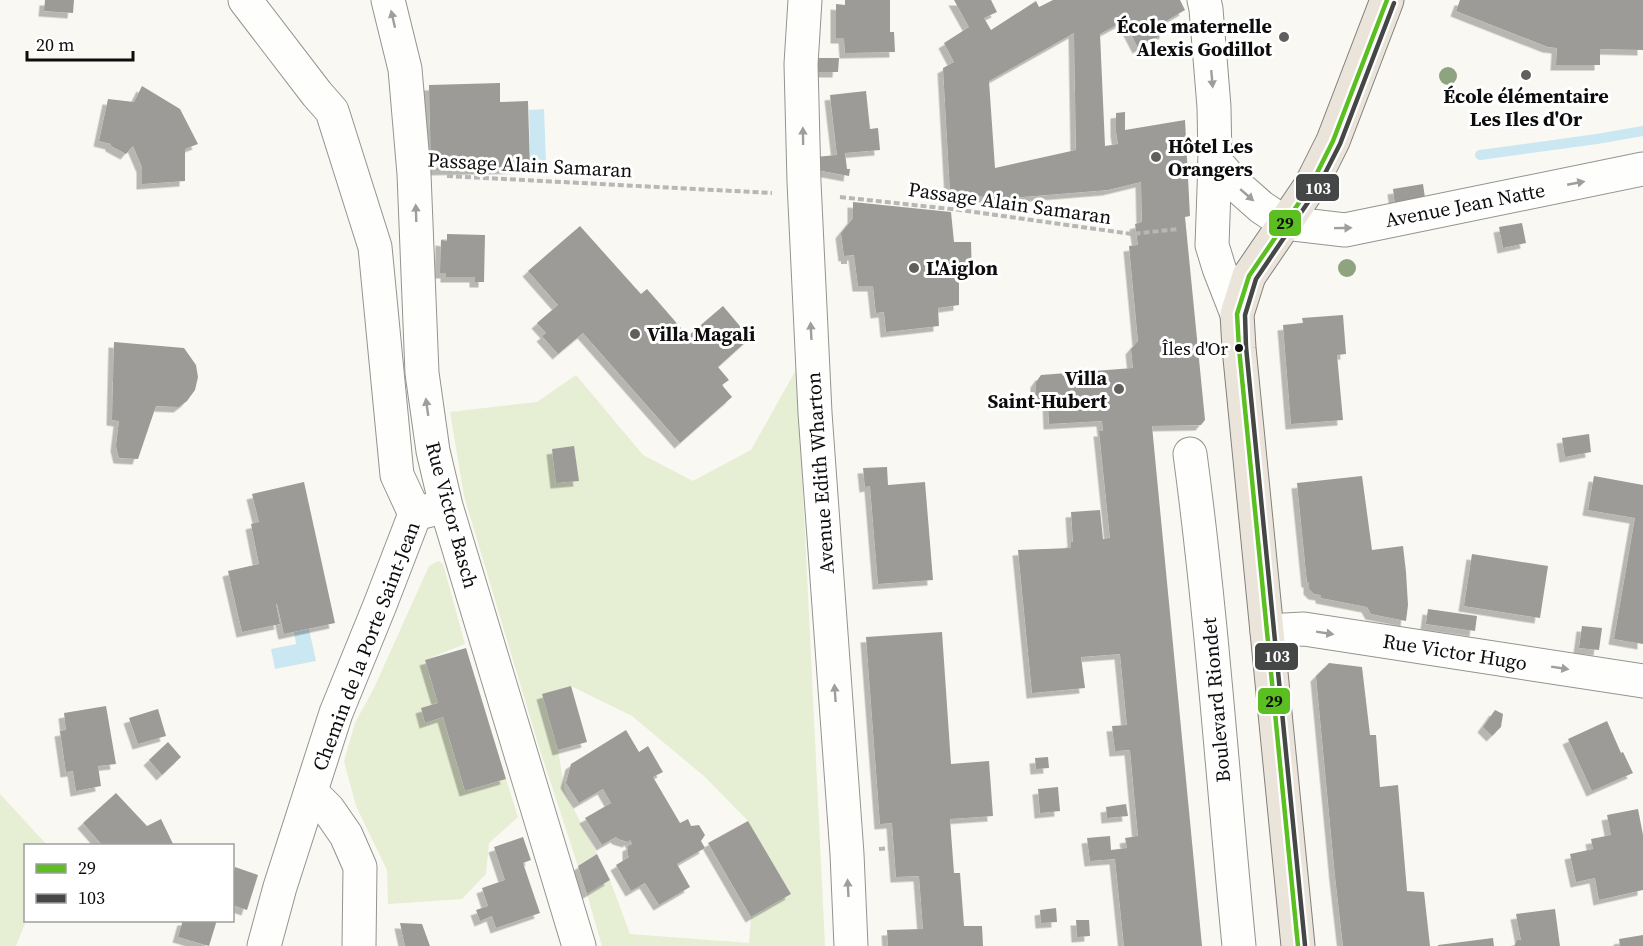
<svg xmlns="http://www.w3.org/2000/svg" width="1643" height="946" viewBox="0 0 1643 946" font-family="'Source Serif 4',serif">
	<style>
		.green { fill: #e6eed4 }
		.water { fill: #cbe8f2 }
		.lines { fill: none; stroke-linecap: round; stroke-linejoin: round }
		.stream { stroke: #cbe8f2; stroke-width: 10 }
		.building { fill: #9d9b98; fill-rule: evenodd; filter: url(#shadow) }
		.minor-casing { stroke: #949390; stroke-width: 35 }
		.major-casing { stroke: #81807d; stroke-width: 35 }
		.path { stroke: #b8b7b6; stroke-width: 4; stroke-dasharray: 6 3; stroke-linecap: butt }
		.minor { stroke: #fefefd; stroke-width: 33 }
		.major { stroke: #eae4da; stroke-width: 33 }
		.bus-1-casing { stroke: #fff; stroke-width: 9 }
		.bus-2-casing { stroke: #fff; stroke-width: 9 }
		.bus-1 { stroke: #5bbf21; stroke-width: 4.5 }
		.bus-2 { stroke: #444746; stroke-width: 4.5 }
		.tree { fill: #8ea480 }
		.oneway { fill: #9e9e9d }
		.poi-dot { fill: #605f5d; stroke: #fff; stroke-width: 2 }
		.bus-dot { fill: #0d0d0d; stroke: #fff; stroke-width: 2 }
		.labels { text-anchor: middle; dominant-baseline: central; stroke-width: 6; stroke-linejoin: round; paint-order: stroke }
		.bus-label { font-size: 18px; fill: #0d0d0d; stroke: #fff; text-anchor: end }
		.poi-label { font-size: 20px; font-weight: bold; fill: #0d0d0d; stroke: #fff; text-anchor: start }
		.street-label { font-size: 20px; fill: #0d0d0d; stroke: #fff }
		.line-badge { stroke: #fff; stroke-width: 2 }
		.badge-label { font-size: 16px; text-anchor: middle; font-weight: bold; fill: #fff }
		.pale-badge-label { font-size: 16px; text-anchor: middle; font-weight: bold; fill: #111 }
	</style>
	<defs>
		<filter id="shadow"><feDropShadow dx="-5.5" dy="5.5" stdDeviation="0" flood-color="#0004"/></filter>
	</defs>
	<rect width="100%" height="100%" fill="#faf8f2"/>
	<g class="green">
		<polygon points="797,368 825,946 602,946 587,894 610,880 630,934 749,943 751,917 791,894 748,821 705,777 632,716 571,686 558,750 565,792 597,854 578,866 539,747 464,496 450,412 537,402 576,375 643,455 693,481 751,450"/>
		<polygon points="438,561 443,564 465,644 425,660 438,703 421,709 425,723 443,717 465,791 506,779 518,817 489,843 486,874 462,899 388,904 387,870 356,806 344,761 355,723 374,688 429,566"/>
		<polygon points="0,794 47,845 26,846 26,921 16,946 0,946"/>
	</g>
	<g class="water">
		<polygon points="544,109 546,161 530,162 529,110"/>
		<polygon points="309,629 316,661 275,669 271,649 296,644 294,632"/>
	</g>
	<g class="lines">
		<polyline class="stream" points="1480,155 1597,139 1643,131"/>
	</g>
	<g class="building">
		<polygon points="45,0 74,0 73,13 44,11"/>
		<polygon points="845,0 890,0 890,32 894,32 895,52 845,53 844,38 836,38 836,4 845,5"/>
		<path d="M954,0H991L997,12L984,18L991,30L1036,1L1039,7L1053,0H1180L1185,10L1166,21L1165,33L1138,48L1124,21L1100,34L1105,146L1118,144L1116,131V113L1125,112V130L1185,120L1190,216L1185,217L1205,420L1201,425L1152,426L1202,946H1124L1115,859L1090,861L1087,838L1110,836L1111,850L1127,848L1125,838L1138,836L1130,750L1115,751L1112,726L1127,725L1120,654L1081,657L1085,688L1032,693L1018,550L1071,548V542H1073L1071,512L1100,510L1103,539L1110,538L1099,431H1103L1102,421L1049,424L1048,402L1041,403L1036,395V382L1041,375L1133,368L1131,349L1138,341L1129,246L1138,245L1135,224L1142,222L1141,182L1108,190L998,199L950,192L943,68L954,62L944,43L969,27ZM1074,33L1076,150L995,168L989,81Z"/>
		<polygon points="1460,0 1643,0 1643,50 1600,49 1600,65 1556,65 1557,48 1548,47 1456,11"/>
		<polygon points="816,58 839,58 838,72 815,72"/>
		<polygon points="500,83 500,102 528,101 530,168 431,170 429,85"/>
		<polygon points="142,86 180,109 198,144 185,149 185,181 142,184 142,167 133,146 126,154 111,146 111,144 99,141 108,99 134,102"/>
		<polygon points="866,91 870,129 878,128 880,150 845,153 847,169 850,169 849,176 822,171 816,172 815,157 837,155 830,95"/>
		<polygon points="1423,184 1425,198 1395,204 1393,189"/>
		<polygon points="853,202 951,212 954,242 971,242 972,276 959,278 959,305 938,308 939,326 886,332 884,312 876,313 873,286 858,286 854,255 844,256 841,233 853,218"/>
		<polygon points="1522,223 1526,243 1503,248 1499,227"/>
		<polygon points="580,226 640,293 641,294 647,289 688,336 723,306 750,338 718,367 729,380 722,385 732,397 680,443 583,333 558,354 542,336 546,333 537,323 558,305 528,271"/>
		<polygon points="447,234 485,235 484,282 475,282 475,277 446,277 446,273 440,273 441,240 447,241"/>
		<polygon points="1343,315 1346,354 1337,355 1343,420 1291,424 1283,325 1303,323 1302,318"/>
		<polygon points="114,342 184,348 196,365 198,377 195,390 187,401 179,407 156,406 138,459 119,458 116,446 119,421 112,420"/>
		<polygon points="1589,434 1591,452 1565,457 1562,438"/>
		<polygon points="574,446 579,481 556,483 552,449"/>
		<polygon points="887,467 888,485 925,482 933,580 878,584 870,486 865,487 863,468"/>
		<polygon points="1362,476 1372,550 1403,546 1406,572 1408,605 1406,621 1371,614 1367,607 1321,598 1321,595 1314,594 1309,589 1309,582 1307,582 1297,483"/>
		<polygon points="1594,476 1643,485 1643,644 1614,639 1635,518 1588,510"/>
		<polygon points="304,482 335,623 284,634 277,604 276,604 280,624 242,632 228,571 259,564 251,524 259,522 252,494"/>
		<polygon points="1472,554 1548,566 1540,618 1464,606"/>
		<polygon points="1428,609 1477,616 1475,631 1426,624"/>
		<polygon points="1582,626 1602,628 1599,650 1579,648"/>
		<polygon points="942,632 951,764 989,761 993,816 950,819 954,873 960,873 964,926 982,926 983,946 888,946 887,930 923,929 919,876 896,877 892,823 880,824 866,637"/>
		<polygon points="466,648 506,779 465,791 443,717 425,723 421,708 438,703 425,660"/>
		<polygon points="1329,663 1362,667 1370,735 1376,735 1380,787 1398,785 1407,891 1424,892 1430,946 1343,946 1335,876 1316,676"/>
		<polygon points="571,686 587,742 558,750 542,694"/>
		<polygon points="106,706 116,764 98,766 101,786 76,791 73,771 66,772 60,731 66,730 64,713"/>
		<polygon points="158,709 166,736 138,744 129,718"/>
		<polygon points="1495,710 1503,714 1501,727 1492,736 1483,727"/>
		<polygon points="1607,721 1621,753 1623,752 1633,773 1592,791 1568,739"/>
		<polygon points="626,730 639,752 648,746 663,772 653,777 680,823 688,819 691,826 699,825 705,835 701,841 705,848 677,864 690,887 659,905 645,883 631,891 616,865 629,857 628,855 628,846 632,844 630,840 628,842 618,839 616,837 602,845 585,818 611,803 603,789 579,803 566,783 571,764"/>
		<polygon points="168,742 181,757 162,775 149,760"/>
		<polygon points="1048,757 1049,768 1036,769 1035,758"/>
		<polygon points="1058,787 1060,811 1040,813 1038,789"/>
		<polygon points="116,793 147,826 161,819 174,846 103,846 83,823"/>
		<polygon points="1126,804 1128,816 1107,818 1106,807"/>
		<polygon points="1638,809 1643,835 1643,890 1599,900 1595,878 1576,882 1570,854 1593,849 1591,839 1611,835 1607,815"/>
		<polygon points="748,821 791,894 751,917 708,843"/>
		<polygon points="523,837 531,860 523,863 540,913 496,928 492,916 480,921 476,910 488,906 482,888 505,880 494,847"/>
		<polygon points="597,854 610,880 587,894 578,866"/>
		<polygon points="235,867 258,875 247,910 232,905 232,880"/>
		<polygon points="1056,908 1057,922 1041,923 1040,910"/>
		<polygon points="1555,909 1560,946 1514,946 1517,940 1521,940 1516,914"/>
		<polygon points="183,920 217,920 209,946 178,937"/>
		<polygon points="1076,920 1089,920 1090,936 1077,937"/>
		<polygon points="400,923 422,924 430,946 405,946"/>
		<polygon points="1643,935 1643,946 1620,946 1619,939"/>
		<polygon points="1493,938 1494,946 1438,946 1438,945"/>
	</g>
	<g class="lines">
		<g class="minor-casing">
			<g id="minor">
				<polyline points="245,0 317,94 332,111 375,247 397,475 415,514"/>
				<polyline points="388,0 405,69 414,174 422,373 433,451 446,506 579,946"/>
				<polyline points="805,0 801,64 804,182 815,413 847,854 851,946"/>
				<polyline points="1204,0 1206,9 1214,107 1215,161 1212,245 1219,268 1237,314"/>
				<polyline points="1215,161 1235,184 1261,207 1285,223 1345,230 1643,169"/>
				<path d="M1190,454C1212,617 1223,782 1239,946"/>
				<polyline points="1267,631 1304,629 1643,681"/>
				<polyline points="311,792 328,809 346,835 360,867 359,946"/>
				<polyline points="264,946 280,887 336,713 380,605 415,514 434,509"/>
			</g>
		</g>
		<g class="major-casing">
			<polyline id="major" points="1298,946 1239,348 1237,314 1249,276 1311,185 1333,141 1387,0"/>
		</g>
		<g class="path">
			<polyline points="447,176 772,193"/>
			<polyline points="840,197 960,210 1132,234 1178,229"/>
			<polyline points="841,262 855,262"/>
			<polyline points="879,849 893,848"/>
		</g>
		<use href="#minor" class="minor"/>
		<use href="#major" class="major"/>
		<g class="bus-1-casing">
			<polyline id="bus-1" points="1298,946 1239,348 1237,314 1249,276 1311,185 1333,141 1387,0"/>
		</g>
		<g class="bus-2-casing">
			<polyline id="bus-2" points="1305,945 1246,347 1245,315 1256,279 1317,189 1340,144 1394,3"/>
		</g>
		<use href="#bus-1" class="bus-1"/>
		<use href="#bus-2" class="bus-2"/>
	</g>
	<g class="tree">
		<circle cx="1448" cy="76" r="9"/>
		<circle cx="1347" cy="268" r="9"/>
	</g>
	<defs><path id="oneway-solid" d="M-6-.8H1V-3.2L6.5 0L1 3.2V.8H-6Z" transform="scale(1.5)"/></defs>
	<g class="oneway">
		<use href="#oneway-solid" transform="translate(393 19) rotate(-103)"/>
		<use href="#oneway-solid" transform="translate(1212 79) rotate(85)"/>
		<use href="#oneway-solid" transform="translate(803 136) rotate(-91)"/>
		<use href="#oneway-solid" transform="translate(1576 183) rotate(-11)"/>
		<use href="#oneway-solid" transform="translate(1247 195) rotate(41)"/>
		<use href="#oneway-solid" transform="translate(416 213) rotate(-92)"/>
		<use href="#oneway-solid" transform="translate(1343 228) rotate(-1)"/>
		<use href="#oneway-solid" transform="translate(811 331) rotate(-93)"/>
		<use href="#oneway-solid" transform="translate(427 407) rotate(-98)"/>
		<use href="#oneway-solid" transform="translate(1325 633) rotate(9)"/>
		<use href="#oneway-solid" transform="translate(1560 668) rotate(9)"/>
		<use href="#oneway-solid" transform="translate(835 693) rotate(-94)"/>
		<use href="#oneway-solid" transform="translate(848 888) rotate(-93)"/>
	</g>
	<g class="poi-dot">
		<circle cx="1284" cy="37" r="6"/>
		<circle cx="1526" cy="75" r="6"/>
		<circle cx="1156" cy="157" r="6"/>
		<circle cx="914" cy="268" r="6"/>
		<circle cx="635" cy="334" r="6"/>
		<circle cx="1119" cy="389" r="6"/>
	</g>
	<circle class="bus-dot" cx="1239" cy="348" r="5"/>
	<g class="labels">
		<g class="bus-label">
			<text x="1228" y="348">Îles d'Or</text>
		</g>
		<g class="poi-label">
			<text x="1272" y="26" text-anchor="end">École maternelle<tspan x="1272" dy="23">Alexis Godillot</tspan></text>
			<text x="1526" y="96" text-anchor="middle">École élémentaire<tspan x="1526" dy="23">Les Iles d'Or</tspan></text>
			<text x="1168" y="146">Hôtel Les<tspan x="1168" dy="23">Orangers</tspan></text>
			<text x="926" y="268">L'Aiglon</text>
			<text x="647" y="334">Villa Magali</text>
			<text x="1107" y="378" text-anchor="end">Villa<tspan x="1107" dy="23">Saint-Hubert</tspan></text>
		</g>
		<g class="street-label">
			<text transform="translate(530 165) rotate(3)">Passage Alain Samaran</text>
			<text transform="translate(1010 203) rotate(8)">Passage Alain Samaran</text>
			<text transform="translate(1465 205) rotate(-11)">Avenue Jean Natte</text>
			<text transform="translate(820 473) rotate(-94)">Avenue Edith Wharton</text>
			<text transform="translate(452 515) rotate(75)">Rue Victor Basch</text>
			<text transform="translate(366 646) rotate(-69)">Chemin de la Porte Saint-Jean</text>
			<text transform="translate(1455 652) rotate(9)">Rue Victor Hugo</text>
			<text transform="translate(1216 700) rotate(-95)">Boulevard Riondet</text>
		</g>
	</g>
	<g class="line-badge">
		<rect x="1295" y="173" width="45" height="29" rx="6" fill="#444746"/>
		<rect x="1268" y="209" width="34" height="28" rx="6" fill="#5bbf21"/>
		<rect x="1254" y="642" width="45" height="29" rx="6" fill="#444746"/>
		<rect x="1257" y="687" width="34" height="28" rx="6" fill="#5bbf21"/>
	</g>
	<g class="badge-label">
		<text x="1318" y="194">103</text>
		<text x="1277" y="662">103</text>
	</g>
	<g class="pale-badge-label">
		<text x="1285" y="229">29</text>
		<text x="1274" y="707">29</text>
	</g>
	<rect x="24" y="844" width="210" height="78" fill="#ffffff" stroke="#9e9e9e" stroke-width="1.5"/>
	<rect x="36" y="864" width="30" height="9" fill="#5bbf21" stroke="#9e9e9e" stroke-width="1.5"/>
	<text x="78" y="874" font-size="18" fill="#0d0d0d">29</text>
	<rect x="36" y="894" width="30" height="9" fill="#444746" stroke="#9e9e9e" stroke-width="1.5"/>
	<text x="78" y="904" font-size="18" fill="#0d0d0d">103</text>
	<path d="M27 51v9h106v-9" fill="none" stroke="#0d0d0d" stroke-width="3"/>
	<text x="36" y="51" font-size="18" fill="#0d0d0d" stroke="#ffffff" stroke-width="4.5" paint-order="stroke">20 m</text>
</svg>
